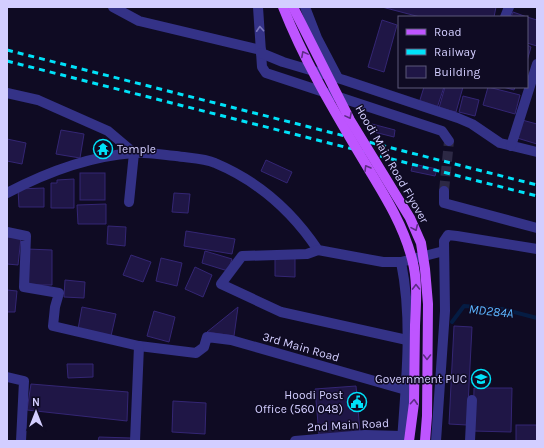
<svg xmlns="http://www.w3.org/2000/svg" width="544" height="448" viewBox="0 0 544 448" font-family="Karla,sans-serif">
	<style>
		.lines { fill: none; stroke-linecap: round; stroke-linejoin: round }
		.stream { stroke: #051c43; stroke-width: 4 }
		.building { fill: #1f1646; stroke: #342674 }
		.minor-tunnel { stroke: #2c2844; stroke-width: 10; stroke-dasharray: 10 5; stroke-linecap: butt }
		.minor { stroke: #343287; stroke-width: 10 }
		.major { stroke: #be55ff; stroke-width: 10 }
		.rail { stroke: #00e2f9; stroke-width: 3; stroke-dasharray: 6 5; stroke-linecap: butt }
		.major-bridge { stroke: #be55ff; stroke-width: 10 }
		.oneway { stroke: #7c78bd }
		.oneway2 { stroke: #5e2c86 }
		.labels { text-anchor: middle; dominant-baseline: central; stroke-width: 3; stroke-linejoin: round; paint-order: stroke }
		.poi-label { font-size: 12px; fill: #d3ceff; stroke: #0f0b23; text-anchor: end }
		.street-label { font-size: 12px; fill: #d3ceff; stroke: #0f0b23 }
		.water-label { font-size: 13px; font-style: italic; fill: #5cb5ff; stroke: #0f0b23 }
	</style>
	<rect width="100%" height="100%" fill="#0f0b23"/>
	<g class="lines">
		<polyline class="stream" points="452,322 464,306 502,309 537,318"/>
	</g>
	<g class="building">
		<polygon points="382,7 496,7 494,17 420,17"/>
		<polygon points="513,12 527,17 511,17"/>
		<polygon points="527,17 537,20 537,46 527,43"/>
		<polygon points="382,20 397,25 384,72 368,67"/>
		<polygon points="527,45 531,47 527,61"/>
		<polygon points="424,87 444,87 437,108 419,103"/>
		<polygon points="445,87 463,87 456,112 439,108"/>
		<polygon points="488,87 520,95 515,114 483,105"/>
		<polygon points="503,87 515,87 514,90"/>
		<polygon points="463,96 479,100 475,116 459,112"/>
		<polygon points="522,120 537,124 537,144 517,138"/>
		<polygon points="372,124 395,130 394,137 370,131"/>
		<polygon points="61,130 84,134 80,158 56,154"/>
		<polygon points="7,139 26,143 22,164 7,161"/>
		<polygon points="266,160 292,172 287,183 261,171"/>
		<polygon points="413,164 437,169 435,176 411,171"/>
		<rect x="80" y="173" width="25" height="27"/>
		<polygon points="74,179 74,208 51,208 51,183 57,183 57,180"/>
		<polygon points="44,188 44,207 19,207 18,189"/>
		<polygon points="174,193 190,194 188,213 172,212"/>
		<polygon points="106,204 106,224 78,224 77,205"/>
		<polygon points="108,226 126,227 125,246 107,244"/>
		<polygon points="186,231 235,239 232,254 184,246"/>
		<polygon points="7,237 21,238 18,265 7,264"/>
		<polygon points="27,249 52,250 52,285 27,285"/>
		<polygon points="205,251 232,259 228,271 202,263"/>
		<polygon points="131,255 151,262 143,282 123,275"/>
		<polygon points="161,258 182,263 177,286 156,281"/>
		<polygon points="275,258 295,258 295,277 275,276"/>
		<polygon points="195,267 212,275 203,297 185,289"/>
		<polygon points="65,280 85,282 84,298 64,297"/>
		<polygon points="7,290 17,291 15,312 7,312"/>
		<polygon points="82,307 116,314 111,336 78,329"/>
		<polygon points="238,307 234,336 207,332"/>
		<polygon points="154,311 175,317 169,342 147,336"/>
		<polygon points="454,326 472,327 467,425 449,424"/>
		<polygon points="67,364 93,364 93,377 68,378"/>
		<polygon points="31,384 128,392 127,421 27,410"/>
		<polygon points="356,386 360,432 319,435 315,389"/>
		<polygon points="474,388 512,388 511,432 473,431"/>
		<polygon points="173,401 206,403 205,434 172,432"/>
		<rect x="516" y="425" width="21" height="16"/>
		<polygon points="99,437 131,438 130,441 98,441"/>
	</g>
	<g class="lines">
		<polyline class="minor-tunnel" points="444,191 449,141"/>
		<g class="minor">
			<polyline points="113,7 139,21 261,50"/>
			<polyline points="258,7 262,67 266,73 442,131 449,141"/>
			<polyline points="305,7 317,38 338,78"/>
			<polyline points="505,17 509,7"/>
			<polyline points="261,53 283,62 344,80 458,118 472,124 500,143 537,152"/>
			<polyline points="7,93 38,100 108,131 134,153 129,202"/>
			<polyline points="511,146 537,64"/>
			<polyline points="444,191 444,203 537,228"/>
			<path d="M7,193C45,173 90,156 134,153C148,152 162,155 176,156C188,158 204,158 215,163C258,181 292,211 318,250L383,262H401L444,251"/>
			<polyline points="7,232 26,236 24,287 59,293 55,307 53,326 139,346 196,353 204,347 207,337 231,340 406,390"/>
			<polyline points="318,250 307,254 242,256 221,284 281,312 407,340"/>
			<path d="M401,262C413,321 406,381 402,441"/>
			<polyline points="7,377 24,381 21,441"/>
			<polyline points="135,441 139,346"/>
			<polyline points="295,441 365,435 402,436"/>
			<polyline points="436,441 445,311 444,241 448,235 457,236 537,249"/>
			<polyline points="470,441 472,400"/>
		</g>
		<polyline class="major" points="409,441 414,403 415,326"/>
		<g class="rail">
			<polyline points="7,50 537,185"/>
			<polyline points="7,61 537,196"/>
		</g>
		<g class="major-bridge">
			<path d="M283,7C303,58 331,106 359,153C379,187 402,220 412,259C418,281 416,303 415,326"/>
			<polyline points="293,7 350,120 410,218 421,243 425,269 428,304 427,416 425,441"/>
		</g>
	</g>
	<defs><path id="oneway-chevron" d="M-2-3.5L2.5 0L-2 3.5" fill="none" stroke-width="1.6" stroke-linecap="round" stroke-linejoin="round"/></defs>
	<use class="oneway" href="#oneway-chevron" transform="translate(260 29) rotate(-94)"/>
	<g class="oneway2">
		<use href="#oneway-chevron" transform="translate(304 54) rotate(-118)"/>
		<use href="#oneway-chevron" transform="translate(349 116) rotate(62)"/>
		<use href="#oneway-chevron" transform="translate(367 168) rotate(-121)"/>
		<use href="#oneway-chevron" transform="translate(415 228) rotate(66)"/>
		<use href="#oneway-chevron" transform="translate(416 287) rotate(-91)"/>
		<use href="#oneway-chevron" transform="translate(427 357) rotate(90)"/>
		<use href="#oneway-chevron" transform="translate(414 402) rotate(-86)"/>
	</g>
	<defs>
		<g id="temple-ring" transform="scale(1)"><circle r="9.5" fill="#0f0b23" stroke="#00e2f9" stroke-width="1.5"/><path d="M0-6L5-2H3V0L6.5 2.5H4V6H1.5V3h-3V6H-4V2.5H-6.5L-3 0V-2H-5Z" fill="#00e2f9"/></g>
		<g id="school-ring" transform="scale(1)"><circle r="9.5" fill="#0f0b23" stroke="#00e2f9" stroke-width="1.5"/><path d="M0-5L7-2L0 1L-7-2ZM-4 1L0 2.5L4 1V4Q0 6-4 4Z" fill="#00e2f9"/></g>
		<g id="civic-ring" transform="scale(1)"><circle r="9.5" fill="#0f0b23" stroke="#00e2f9" stroke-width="1.5"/><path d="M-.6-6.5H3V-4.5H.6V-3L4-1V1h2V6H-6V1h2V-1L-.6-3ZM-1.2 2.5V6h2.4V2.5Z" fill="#00e2f9"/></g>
	</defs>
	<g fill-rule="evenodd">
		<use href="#temple-ring" x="103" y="149"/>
		<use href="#school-ring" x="481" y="379"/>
		<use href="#civic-ring" x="357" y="402"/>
	</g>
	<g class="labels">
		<g class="poi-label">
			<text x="117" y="149" text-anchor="start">Temple</text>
			<text x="467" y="379">Government PUC</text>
			<text x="343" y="395">Hoodi Post<tspan x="343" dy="14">Office (560 048)</tspan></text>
		</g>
		<g class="street-label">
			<text transform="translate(392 164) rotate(60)">Hoodi Main Road Flyover</text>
			<text transform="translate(301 347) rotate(16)">3rd Main Road</text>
			<text transform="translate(348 425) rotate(-3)">2nd Main Road</text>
		</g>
		<g class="water-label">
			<text transform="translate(491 311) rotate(6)">MD284A</text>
		</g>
	</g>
	<rect width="544" height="448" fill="none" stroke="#d3ceff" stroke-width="16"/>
	<rect x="398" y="16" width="130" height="72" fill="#0f0b23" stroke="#5d597b"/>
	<rect x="406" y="29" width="20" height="6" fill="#be55ff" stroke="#5d597b"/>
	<text x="434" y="36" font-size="12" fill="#d3ceff">Road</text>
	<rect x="406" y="49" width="20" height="6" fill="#00e2f9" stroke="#5d597b"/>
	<text x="434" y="56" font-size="12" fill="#d3ceff">Railway</text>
	<rect x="406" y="66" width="20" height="12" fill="#1f1646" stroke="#5d597b"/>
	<text x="434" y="76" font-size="12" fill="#d3ceff">Building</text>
	<g transform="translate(36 412)" stroke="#0f0b23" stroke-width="3" paint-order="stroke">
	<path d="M0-3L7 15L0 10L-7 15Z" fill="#d3ceff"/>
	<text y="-6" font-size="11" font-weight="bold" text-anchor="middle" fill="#d3ceff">N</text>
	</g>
</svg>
